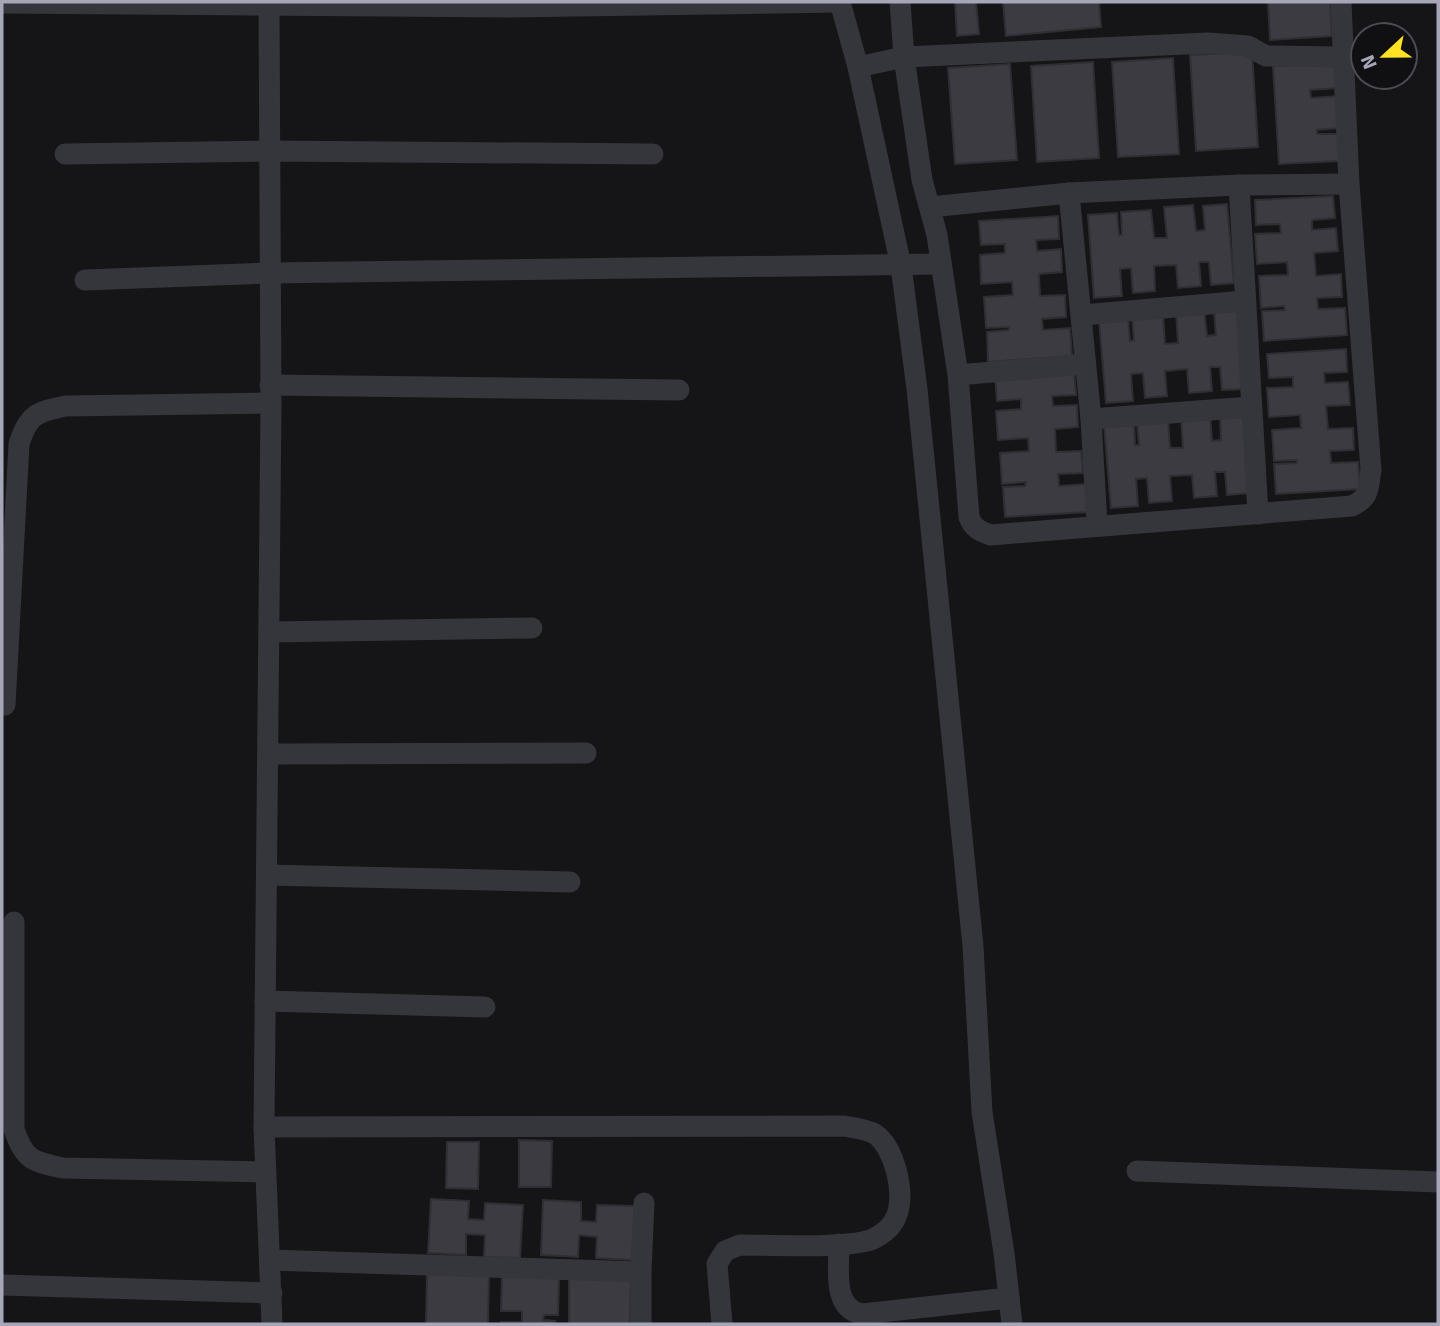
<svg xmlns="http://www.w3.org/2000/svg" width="1440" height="1326" viewBox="0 0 1440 1326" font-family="Signika,sans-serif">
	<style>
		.building { fill: #3c3b42; stroke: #2f2e33; stroke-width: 2 }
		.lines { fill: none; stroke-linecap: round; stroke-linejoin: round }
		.street { stroke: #35353c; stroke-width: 21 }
	</style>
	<rect width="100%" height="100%" fill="#151417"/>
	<g class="building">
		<polygon points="955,2 976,2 979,34 957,36"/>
		<polygon points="1003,2 1099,2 1101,27 1006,36"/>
		<polygon points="1268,2 1330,2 1332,36 1270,40"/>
		<polygon points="1252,52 1258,147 1196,151 1190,55"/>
		<polygon points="1173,58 1179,154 1118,157 1112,62"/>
		<polygon points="1093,62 1099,158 1037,162 1031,66"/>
		<polygon points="1336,63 1337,88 1310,90 1311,98 1337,96 1339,128 1317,130 1317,134 1339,134 1340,161 1279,164 1273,66"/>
		<polygon points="1010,64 1017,160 955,164 948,68"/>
		<polygon points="1333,196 1335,218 1312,220 1312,230 1336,228 1338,251 1314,253 1316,276 1341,274 1342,297 1317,298 1318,309 1345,308 1347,335 1264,341 1262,311 1285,310 1284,306 1261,308 1259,276 1288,275 1287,262 1257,264 1255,234 1281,233 1280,224 1256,225 1255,200"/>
		<polygon points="1227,204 1234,283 1211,285 1209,262 1199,262 1201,286 1178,288 1176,265 1154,266 1155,291 1133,293 1131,268 1120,269 1122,296 1094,298 1088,215 1117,213 1119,235 1122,235 1121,212 1151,210 1154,238 1167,238 1164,207 1193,205 1196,231 1205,230 1203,206"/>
		<polygon points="1058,216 1059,239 1036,240 1037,251 1061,249 1062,272 1039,274 1040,296 1065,295 1066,317 1042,319 1043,330 1070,328 1072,356 988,362 987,332 1009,330 1009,327 986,328 984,297 1013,295 1012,282 981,284 980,255 1005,253 1005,244 981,245 979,221"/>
		<polygon points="1238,309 1245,389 1222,390 1220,367 1210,367 1212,391 1189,393 1187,369 1165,371 1167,396 1145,398 1143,373 1131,374 1133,401 1106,403 1099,320 1128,318 1130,341 1134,340 1132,317 1163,315 1165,344 1178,343 1176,312 1204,310 1207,336 1216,335 1214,311"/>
		<polygon points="1346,349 1347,372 1324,373 1325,383 1348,382 1350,405 1326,406 1328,429 1353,428 1354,450 1330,451 1331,463 1358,462 1360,489 1276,494 1274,464 1297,463 1297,460 1274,461 1272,430 1301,428 1300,415 1269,417 1267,388 1293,387 1293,377 1269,378 1267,354"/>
		<polygon points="1074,371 1076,395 1052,396 1053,406 1077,405 1078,427 1055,429 1056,452 1081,451 1083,473 1058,474 1059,486 1086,484 1088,512 1005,517 1003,487 1025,486 1026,482 1002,484 1000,453 1029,451 1028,438 998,440 996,411 1021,409 1021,399 997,401 995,376"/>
		<polygon points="1244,414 1250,493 1227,495 1225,472 1215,472 1217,496 1194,498 1192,475 1170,476 1172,501 1149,503 1147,478 1136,479 1138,506 1111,508 1104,425 1134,423 1135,445 1139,445 1137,422 1168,420 1170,448 1183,448 1181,417 1210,415 1212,441 1221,440 1220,416"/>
		<polygon points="519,1140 552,1141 551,1187 519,1187"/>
		<polygon points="447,1142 479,1142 478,1189 446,1188"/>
		<polygon points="431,1199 469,1201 468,1219 484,1220 485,1203 523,1205 520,1258 484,1257 485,1235 466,1234 466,1255 428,1253"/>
		<polygon points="543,1200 581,1202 581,1221 596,1222 597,1205 635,1206 632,1260 596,1258 597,1237 579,1235 578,1257 541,1255"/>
		<polygon points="427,1273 489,1274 488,1324 426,1324"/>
		<polygon points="502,1275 559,1277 558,1315 544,1315 543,1320 555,1321 555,1324 501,1324 501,1322 522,1322 522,1311 501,1311"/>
		<polygon points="569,1276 631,1276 630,1324 569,1324"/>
	</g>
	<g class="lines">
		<g class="street">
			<polyline points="840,2 858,67 901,266 917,389 973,946 982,1112 1004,1253 1012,1324"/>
			<path d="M900,2L904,57L922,180L937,235L958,375L969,517C973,528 979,531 991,535L1352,506C1370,497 1368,489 1371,470L1349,184L1341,2"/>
			<polyline points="2,3 510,7 840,2"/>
			<polyline points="269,6 271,403 264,1127 272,1324"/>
			<polyline points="858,67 904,57 1208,43 1248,46 1266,56 1343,57"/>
			<polyline points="65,154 270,151 653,154"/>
			<polyline points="1239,185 1258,514"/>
			<polyline points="1069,193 1091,419 1097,525"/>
			<polyline points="930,207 1069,193 1239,185 1349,184"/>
			<polyline points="85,280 270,273 940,264"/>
			<polyline points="1082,315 1245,301"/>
			<polyline points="958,375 1085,364"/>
			<polyline points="270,385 679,390"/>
			<polyline points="1091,419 1251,407"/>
			<polyline points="269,632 532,628"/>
			<path d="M5,705L19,444C28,415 36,412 66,406L271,403"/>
			<polyline points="268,754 586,753"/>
			<polyline points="267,875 570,882"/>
			<path d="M14,922V1129C24,1160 33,1162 63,1168L264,1172"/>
			<polyline points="265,1001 485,1007"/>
			<path d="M264,1127L844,1126C854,1128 867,1129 875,1134C895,1148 906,1195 896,1217C892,1227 883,1234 873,1239C849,1249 770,1245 740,1245L725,1251L717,1264L722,1324"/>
			<polyline points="1137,1171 1438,1182"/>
			<path d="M839,1244C839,1268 832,1309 862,1314L1009,1298"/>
			<polyline points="270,1260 641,1272 641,1324"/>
			<polyline points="641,1272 644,1203"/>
			<polyline points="2,1285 272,1293"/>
		</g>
	</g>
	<rect width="1440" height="1326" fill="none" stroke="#a5a7b8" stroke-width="7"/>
	<g transform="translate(1384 56) rotate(248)"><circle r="33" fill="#100f12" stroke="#4c4c54" stroke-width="2"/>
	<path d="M0-5L12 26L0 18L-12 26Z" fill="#ffe224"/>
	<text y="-10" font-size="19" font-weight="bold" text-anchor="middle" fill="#a5a7b8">N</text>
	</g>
</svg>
